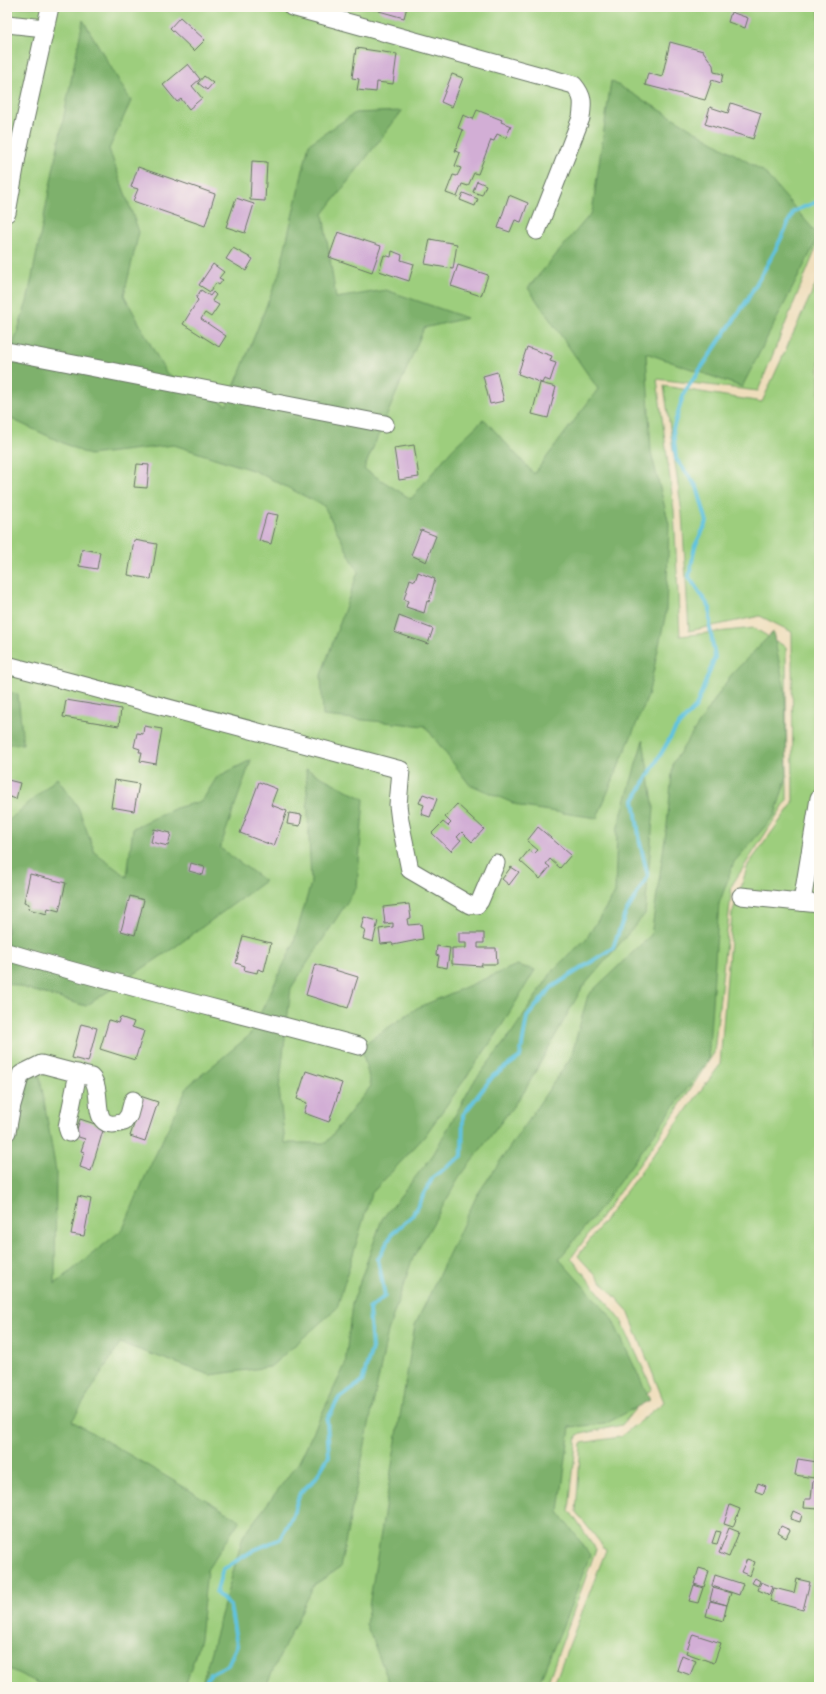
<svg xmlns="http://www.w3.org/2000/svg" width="826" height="1694" viewBox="0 0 826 1694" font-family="Pangolin,sans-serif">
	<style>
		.green { fill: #9dce7d; stroke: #5e8658 }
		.forest { fill: #7eb16c; stroke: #4e7750 }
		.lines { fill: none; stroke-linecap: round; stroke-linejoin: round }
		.stream { stroke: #60c3df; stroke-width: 4 }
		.building { fill: #d2aed5 }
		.minor-casing { stroke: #687564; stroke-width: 19 }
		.minor { stroke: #fff; stroke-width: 17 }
	</style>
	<rect width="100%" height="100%" fill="#fbf7ec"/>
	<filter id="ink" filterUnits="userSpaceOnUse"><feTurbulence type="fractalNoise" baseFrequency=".025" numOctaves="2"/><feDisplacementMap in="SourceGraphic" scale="8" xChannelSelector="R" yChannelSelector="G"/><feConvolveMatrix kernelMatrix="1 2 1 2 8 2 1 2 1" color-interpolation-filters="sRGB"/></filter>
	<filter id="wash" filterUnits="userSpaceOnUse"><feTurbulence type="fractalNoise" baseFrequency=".012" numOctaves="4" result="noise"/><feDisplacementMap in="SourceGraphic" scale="16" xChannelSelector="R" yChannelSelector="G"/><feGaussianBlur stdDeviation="0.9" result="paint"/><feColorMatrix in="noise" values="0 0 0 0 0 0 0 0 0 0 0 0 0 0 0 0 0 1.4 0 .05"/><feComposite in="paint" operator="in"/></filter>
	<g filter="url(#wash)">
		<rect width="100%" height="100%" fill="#efdebc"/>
		<g class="green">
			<polygon points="7,7 819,7 819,241 758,391 657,379 674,510 680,636 754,628 786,647 787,800 732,885 714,1053 655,1143 571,1258 621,1320 652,1388 622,1425 577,1435 569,1510 596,1549 546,1687 7,1687"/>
			<polygon points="819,277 819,1687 553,1687 606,1550 576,1512 581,1443 620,1437 664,1402 628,1311 578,1256 720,1065 732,914 748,865 793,803 792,632 760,616 689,631 682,513 664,386 762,402"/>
		</g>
		<g class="forest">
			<polygon points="83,20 131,101 109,149 139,232 124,295 166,373 227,405 279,274 309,144 355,113 402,111 323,214 336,298 386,290 467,318 424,328 364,469 411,499 452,449 484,419 534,474 598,389 528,288 592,212 611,81 763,171 819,236 742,387 646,353 651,452 669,524 666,613 648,696 597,818 522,807 469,784 425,726 323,716 321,675 358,572 324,506 255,471 174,445 89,455 7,417 7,363 27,302"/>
			<polygon points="773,632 785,691 787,776 775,815 734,862 719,904 708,1060 598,1211 559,1259 611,1317 650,1400 605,1424 570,1427 559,1512 590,1555 564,1623 537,1687 391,1687 366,1624 415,1325 477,1195 571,1057 588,995 651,935 667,825 673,763 731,675"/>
			<polygon points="7,692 18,694 23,744 7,744"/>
			<polygon points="643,740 654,808 645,914 582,988 524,1092 459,1178 412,1260 388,1331 340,1568 314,1585 265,1687 201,1687 243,1536 299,1462 345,1365 352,1304 382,1219 433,1155 473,1083 513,1031 554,969 586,939 615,893 617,830"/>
			<polygon points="251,760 220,848 265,881 175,947 86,1006 7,983 7,822 57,778 78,807 95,853 127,877 133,828 176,808 202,801 217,777"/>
			<polygon points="306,769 364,799 357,887 291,988 279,1089 285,1143 326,1143 371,1086 361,1046 417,1008 517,965 535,970 496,1035 424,1137 371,1194 337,1308 270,1367 210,1375 120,1343 72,1421 240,1520 207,1570 200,1639 185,1687 47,1687 7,1668 7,1070 40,1077 56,1171 55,1284 123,1229 144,1179 188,1086 250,1035 293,945 311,883"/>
		</g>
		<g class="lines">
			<polyline class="stream" points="203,1687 210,1674 228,1665 237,1645 230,1606 216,1593 223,1569 254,1550 280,1539 292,1517 300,1493 315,1479 329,1456 327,1420 339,1398 362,1382 372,1348 369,1309 385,1296 378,1259 392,1234 412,1216 433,1177 462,1156 463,1115 493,1076 520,1057 527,1017 552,987 613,948 625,914 648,876 640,843 634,800 676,728 696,707 715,657 710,628 710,608 689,577 695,546 707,522 697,487 676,459 673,429 684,393 746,302 775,251 794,211 819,201"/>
		</g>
		<g id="blocks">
			<g class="building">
				<polygon points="380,7 407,7 404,18 379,11"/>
				<polygon points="731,12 748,18 745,28 728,22"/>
				<polygon points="180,17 205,40 194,51 170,28"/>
				<polygon points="670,42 703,51 713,65 714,72 723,74 721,83 712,80 705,100 645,85 648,73 662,77"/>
				<polygon points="356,48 397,54 393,84 377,82 376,92 357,90 359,79 352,78"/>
				<polygon points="188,64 200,79 192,86 202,98 189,109 181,99 177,102 163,85"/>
				<polygon points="452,74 463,78 452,107 441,102"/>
				<polygon points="204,76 213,83 207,90 198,83"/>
				<polygon points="731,103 761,113 753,139 705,124 710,107 728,113"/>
				<polygon points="477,110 502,120 501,122 511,126 506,138 497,134 494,141 491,140 478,174 474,173 468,186 462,184 457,197 446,193 453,175 457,176 461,168 455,166 460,153 455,151 463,130 458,128 463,115 473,119"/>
				<polygon points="252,161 267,162 265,201 250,200"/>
				<polygon points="138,167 215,194 205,226 133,201 138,189 131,187"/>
				<polygon points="477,181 486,185 482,195 473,192"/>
				<polygon points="463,193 478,199 475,206 460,200"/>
				<polygon points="509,195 528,203 521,222 515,220 510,232 498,228"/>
				<polygon points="236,198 254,204 245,233 226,227"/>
				<polygon points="338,232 381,246 372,272 329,257"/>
				<polygon points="430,239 457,244 453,269 425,264"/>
				<polygon points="233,248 253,259 246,271 226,259"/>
				<polygon points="392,251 402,255 401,260 414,264 409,281 379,271 384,255 391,257"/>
				<polygon points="213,264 224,272 219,278 223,280 219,285 216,283 210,292 199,285"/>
				<polygon points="458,265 488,275 481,296 451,286"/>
				<polygon points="201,290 210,296 213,292 216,295 212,301 219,305 211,317 205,313 201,319 226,336 219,347 183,324 198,300 196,298"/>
				<polygon points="527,347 552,356 550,361 556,363 550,381 544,379 542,383 518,374"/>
				<polygon points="497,372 504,401 490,404 483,376"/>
				<polygon points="540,383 556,387 548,418 532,414"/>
				<polygon points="414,445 419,477 399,480 394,448"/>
				<polygon points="137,464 149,465 147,488 134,487"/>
				<polygon points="267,513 278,515 271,544 259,541"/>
				<polygon points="421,530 436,536 426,562 411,555"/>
				<polygon points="134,540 157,544 151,579 128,575"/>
				<polygon points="82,549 100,552 97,569 79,566"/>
				<polygon points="418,572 435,579 429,602 427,601 424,613 406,607 408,601 404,599 410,579 415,581"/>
				<polygon points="399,616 433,629 428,644 394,632"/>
				<polygon points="66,700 121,709 119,726 63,717"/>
				<polygon points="144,726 162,729 156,764 140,761 142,752 139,752 140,749 134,747 137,733 143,734"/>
				<polygon points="8,780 20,783 16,799 7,796"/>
				<polygon points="115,780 139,784 134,811 111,807"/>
				<polygon points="259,782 277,789 271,805 287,811 274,846 240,833"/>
				<polygon points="423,794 437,799 430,817 421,814 424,805 419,803"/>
				<polygon points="457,804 484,829 472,842 462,832 457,837 461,840 451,851 432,833 443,822 448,826 451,823 445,817"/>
				<polygon points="289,813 302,815 300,826 287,824"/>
				<polygon points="538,827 571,855 560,868 550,859 546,864 550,867 540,879 520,861 529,850 534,854 538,850 527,841"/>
				<polygon points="154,829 171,833 168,846 151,842"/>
				<polygon points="191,863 205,867 203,875 189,871"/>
				<polygon points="511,867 519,872 509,885 502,879"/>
				<polygon points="30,874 66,883 59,911 48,908 47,914 28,909 29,904 24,902"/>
				<polygon points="130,896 144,900 135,935 121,931"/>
				<polygon points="409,904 411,918 407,919 408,925 421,924 423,939 393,945 392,943 381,944 379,929 393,927 393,923 385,924 383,907"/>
				<polygon points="364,917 378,921 373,942 363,939 365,930 361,928"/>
				<polygon points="459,933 484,933 484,943 478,943 478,948 496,948 497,964 481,964 482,966 452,964 452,948 466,948 466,943 459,943"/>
				<polygon points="243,936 271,943 264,971 258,969 257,973 244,970 245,966 236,963"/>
				<polygon points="437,946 450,948 447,968 437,966 439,956 436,955"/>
				<polygon points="315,964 358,977 348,1008 306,995"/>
				<polygon points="120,1017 134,1022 132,1027 144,1031 135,1060 100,1049 109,1020 118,1023"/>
				<polygon points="81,1024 97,1028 88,1062 72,1058"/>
				<polygon points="306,1071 342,1083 329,1122 304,1113 307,1103 297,1099"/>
				<polygon points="137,1095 158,1102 145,1141 130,1136 140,1107"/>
				<polygon points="80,1119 104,1127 91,1171 80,1167 84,1152 81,1151 85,1139 75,1136"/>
				<polygon points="78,1196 91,1199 84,1236 71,1234"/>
				<polygon points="798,1459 817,1462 814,1478 795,1475"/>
				<polygon points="813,1481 819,1482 819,1509 804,1508 805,1499 811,1499"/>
				<polygon points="758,1483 766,1486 763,1494 755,1491"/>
				<polygon points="730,1505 740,1509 733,1527 724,1524"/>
				<polygon points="793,1511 802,1515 800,1522 790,1519"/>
				<polygon points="781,1526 790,1530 786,1538 778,1533"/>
				<polygon points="729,1528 739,1532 729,1557 719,1553"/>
				<polygon points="716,1531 721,1532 717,1544 712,1543"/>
				<polygon points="747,1559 755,1562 750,1576 741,1572"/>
				<polygon points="699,1568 709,1571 704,1587 694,1584"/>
				<polygon points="715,1575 743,1584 739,1595 712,1586"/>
				<polygon points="755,1578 760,1581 758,1586 752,1583"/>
				<polygon points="797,1579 810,1582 803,1610 770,1601 774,1588 794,1593"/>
				<polygon points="761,1582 773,1587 770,1595 758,1590"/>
				<polygon points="694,1585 703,1588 698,1603 689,1601"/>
				<polygon points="713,1588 731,1593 727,1605 710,1600"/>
				<polygon points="710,1601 727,1605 723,1621 706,1616"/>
				<polygon points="693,1634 721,1643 714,1663 686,1653"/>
				<polygon points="682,1655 696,1661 690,1675 677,1670"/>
			</g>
		</g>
	</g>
	<g filter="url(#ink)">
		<use href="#blocks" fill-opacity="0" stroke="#687564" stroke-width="1"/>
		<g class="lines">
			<g class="minor-casing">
				<g id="minor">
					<path d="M292,7L574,85C584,97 583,103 581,118L537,231"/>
					<polyline points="7,24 45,28"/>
					<polyline points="7,213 18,151 50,7"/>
					<polyline points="7,351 385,424"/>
					<polyline points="7,665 401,770 398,805 400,821 410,870 470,905 477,905 480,901 496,863"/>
					<polyline points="741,896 819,904"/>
					<polyline points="802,902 819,798"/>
					<path d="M7,952C123,987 242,1014 359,1046"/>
					<path d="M7,1132L12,1105L21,1074L41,1064L91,1077C106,1091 86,1134 124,1122L129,1115L133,1100"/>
					<polyline points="69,1133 67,1127 78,1073"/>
				</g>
			</g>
			<use href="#minor" class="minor"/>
		</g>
	</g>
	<rect width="826" height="1694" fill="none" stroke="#fbf7ec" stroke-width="24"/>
</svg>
